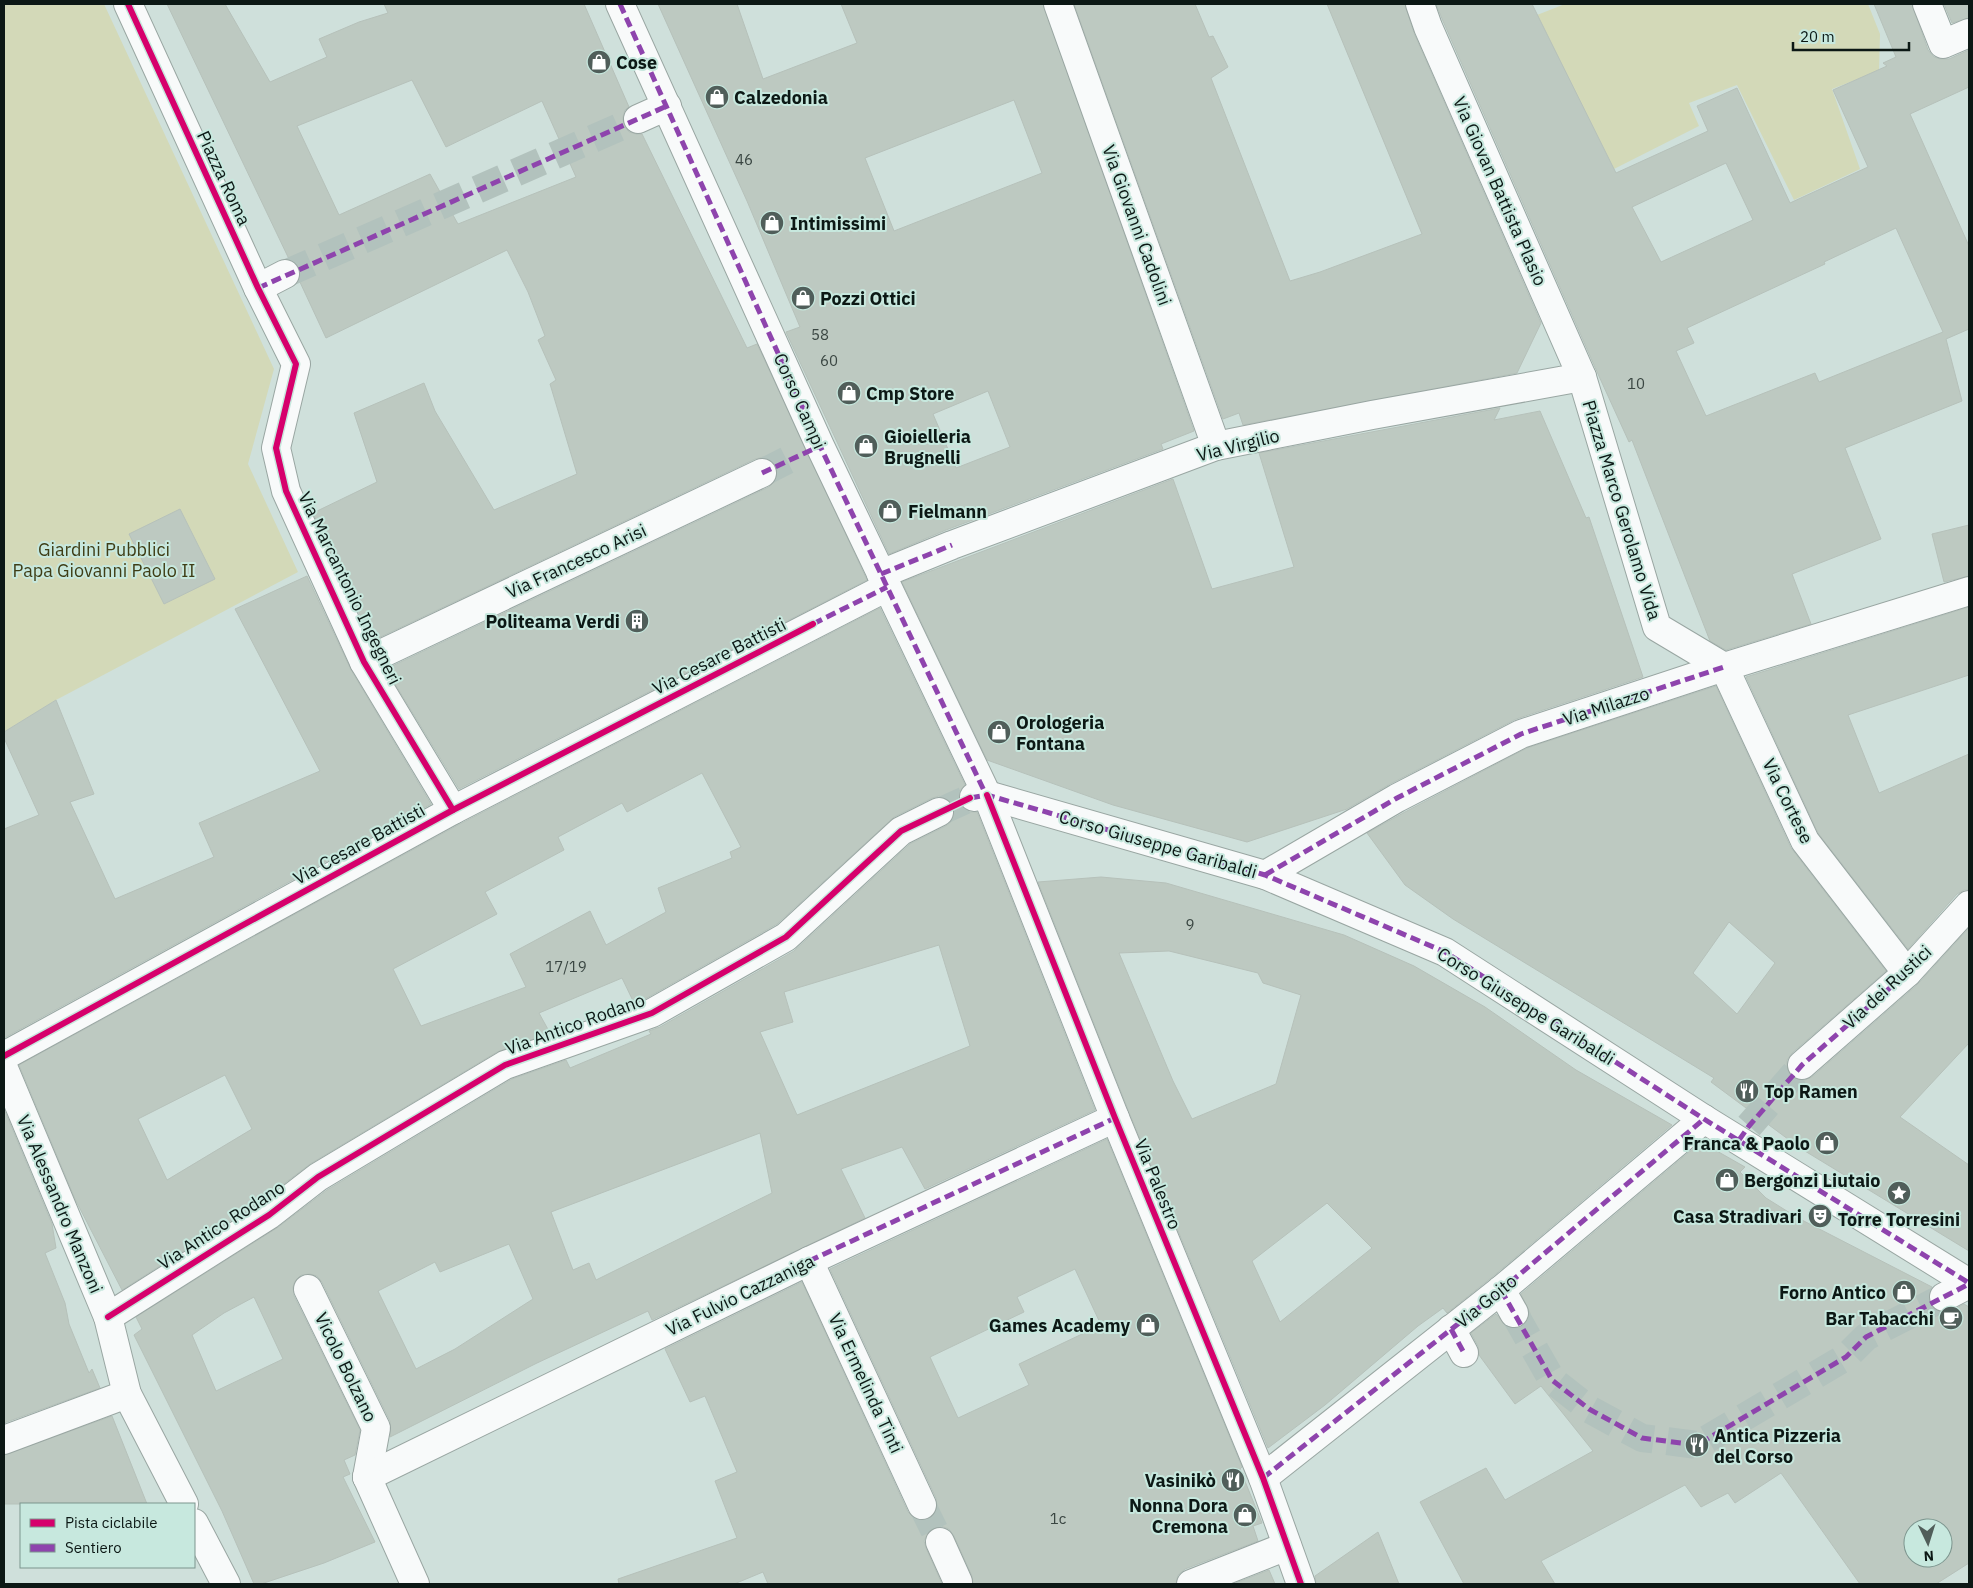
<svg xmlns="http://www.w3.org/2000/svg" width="1973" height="1588" viewBox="0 0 1973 1588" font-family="'IBM Plex Sans',sans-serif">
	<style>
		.green { fill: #d3d9b8 }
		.building { fill: #bdc9c1; stroke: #b6c1ba; fill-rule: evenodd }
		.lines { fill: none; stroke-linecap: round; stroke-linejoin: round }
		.minor-tunnel { stroke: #b2c2bd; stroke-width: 28; stroke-dasharray: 28 14; stroke-linecap: butt }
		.minor-casing { stroke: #99a6a2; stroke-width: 30 }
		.minor { stroke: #f8fafa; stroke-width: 28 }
		.quiet { stroke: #8e44ad; stroke-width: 5; stroke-dasharray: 10 5; stroke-linecap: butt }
		.cycleway-casing { stroke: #c7e8de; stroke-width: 9 }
		.cycleway { stroke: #d6006c; stroke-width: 6 }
		.labels { text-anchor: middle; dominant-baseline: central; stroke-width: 4; stroke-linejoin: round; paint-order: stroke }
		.number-label { font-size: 15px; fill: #3a4642 }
		.poi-label { font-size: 18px; font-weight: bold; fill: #0c1815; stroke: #c7e8de; text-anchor: start }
		.street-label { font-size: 18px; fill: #0c1815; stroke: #c7e8de }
		.park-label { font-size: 18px; fill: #3f3d16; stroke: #c7e8de }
	</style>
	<rect width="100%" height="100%" fill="#cfe0db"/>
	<g class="green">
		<polygon points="4,4 104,4 274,369 248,464 298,572 56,700 4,732"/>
		<polygon points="1565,4 1868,4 1880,34 1879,71 1832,89 1860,169 1794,200 1737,85 1689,103 1699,126 1612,170 1537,15"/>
	</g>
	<g class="building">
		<path d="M167,4H225L270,82L327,57L319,39L359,22L388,13L384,4H584L629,107L625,110L623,117L624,126L629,132L636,134H642L747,348L757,344L867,580L459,789L386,669L769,487L775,481L777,475L776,467L770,460L763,457L755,459L372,641L313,513L377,482L354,413L424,383L435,411L494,510L577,474L550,384L556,380L538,340L545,336L528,292L507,250L326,338L299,280L301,274L299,267L294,261L289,259ZM412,80L446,147L542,101L576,177L458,224L430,174L339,215L297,126Z"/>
		<path d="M658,4H737L763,79L857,43L841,4H1043L1194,431L1161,444L1163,449L946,530L889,554L786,332L800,327L747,201ZM1014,100L1042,173L894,231L865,158ZM988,391L1010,447L956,468L933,414Z"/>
		<polygon points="1074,4 1195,4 1209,37 1213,36 1228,67 1211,78 1290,281 1320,272 1422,234 1327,4 1405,4 1414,33 1541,323 1517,373 1243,425 1239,413 1223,419"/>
		<path d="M1436,4H1532L1616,173L1708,131L1697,106L1737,88L1790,203L1868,167L1833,90L1887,66L1883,63L1896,57L1874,4H1912L1928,50L1934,57L1940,59H1949L1969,50V87L1910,114L1969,246V329L1946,339L1962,401L1845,448L1881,539L1792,574L1811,624L1726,650L1710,641L1632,440L1629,442L1598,374L1443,21ZM1726,163L1753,220L1661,262L1632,207ZM1896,228L1943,332L1819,382L1815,373L1706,416L1676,351L1694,343L1687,328L1825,264L1824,262Z"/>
		<polygon points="1944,4 1969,4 1969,18 1952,23"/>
		<polygon points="1500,408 1494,420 1540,411 1586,518 1589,517 1643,677 1516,719 1390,784 1347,809 1247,842 1113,805 987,760 902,582 1173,479 1212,589 1294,567 1259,453"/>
		<polygon points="180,509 215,579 164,604 129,534"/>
		<polygon points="1969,525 1969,576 1944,582 1932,534"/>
		<polygon points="307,576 351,670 431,804 4,1038 4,829 39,815 4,738 4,732 56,700 94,794 70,802 115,899 214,857 199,823 320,771 235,609"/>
		<polygon points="1969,607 1969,675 1848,715 1879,793 1969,754 1969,890 1964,890 1957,894 1908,949 1818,833 1746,677"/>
		<path d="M880,608L965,785L959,792V800L962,806L969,812H977L1095,1110L925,1189L902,1147L841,1169L865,1218L652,1320L648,1311L537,1363L390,1437V1421L322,1282L317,1276L310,1274L301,1275L295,1281L293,1287L294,1296L360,1430L355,1455L344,1460L350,1474L343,1477L375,1542L324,1563L261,1584H254L222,1511L134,1335L142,1329L136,1317L277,1228L327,1190L512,1079L566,1060L570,1068L651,1034L649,1031L660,1027L794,951L910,844L946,826L952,821L954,813L953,805L947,799L939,796L932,798L894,817L777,924L645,999L634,1003L622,978L539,1013L550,1033L497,1052L310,1164L260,1202L122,1290L75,1199L19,1065L460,824ZM702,773L741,847L730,852L732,858L658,888L666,912L606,945L590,911L510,954L526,987L421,1026L393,969L497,914L485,892L564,850L558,837L622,803L627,812ZM939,945L970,1046L797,1115L760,1032L793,1022L784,992ZM225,1075L252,1129L167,1180L138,1119ZM760,1133L772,1193L596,1280L589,1263L573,1270L551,1212ZM509,1244L533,1299L455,1349L416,1369L378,1291L435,1262L440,1272ZM254,1297L283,1359L216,1391L192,1335L224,1313Z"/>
		<path d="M1716,686L1791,848L1886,971L1792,1053L1787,1060V1068L1791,1076L1797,1080H1805L1812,1077L1917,985L1969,928V1043L1900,1117L1969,1165V1251L1800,1148L1711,1082L1714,1078L1453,919L1405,885L1367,833L1405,812L1527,748ZM1729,922L1775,963L1737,1014L1693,973Z"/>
		<path d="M1101,877L1166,883L1344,935L1414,966L1485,1007L1576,1070L1672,1125L1491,1278L1447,1313L1443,1308L1418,1326L1325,1405L1268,1448L1129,1112L1038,882ZM1169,951L1258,973L1263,983L1301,995L1276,1084L1192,1119L1173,1081L1119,953ZM1327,1203L1372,1248L1280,1322L1252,1261Z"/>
		<polygon points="4,1109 52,1224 56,1248 45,1253 65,1303 69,1324 89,1373 92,1369 100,1388 4,1423"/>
		<path d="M1107,1139L1242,1467L1240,1469L1262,1523L1253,1526L1258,1541L1185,1569L1178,1575L1176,1584H973L972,1576L954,1536L949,1529L941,1526L934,1528L928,1533L924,1541L926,1548L942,1584H768L763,1572L734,1584H619L618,1579L737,1538L715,1481L737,1472L705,1396L690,1402L665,1349L802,1282L908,1512L913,1517L920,1520L928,1519L934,1514L937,1507L936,1498L830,1269ZM1075,1269L1101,1325L1019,1364L1029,1385L958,1418L930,1357L1024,1312L1017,1297Z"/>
		<path d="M1701,1142L1745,1167L1740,1172L1766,1198L1798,1218L1932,1287L1928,1297L1930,1305L1936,1310L1943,1313L1951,1311L1964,1304L1969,1307V1563L1936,1584H1860L1781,1473L1735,1503L1728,1493L1701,1507L1685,1485L1541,1561L1555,1584H1464L1420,1502L1486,1468L1505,1500L1593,1451L1541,1386L1515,1404L1479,1355L1478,1346L1471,1333L1496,1314L1507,1327L1514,1329L1522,1326L1528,1320L1530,1313L1521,1294ZM1913,1528H1943V1558H1913Z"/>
		<polygon points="112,1416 147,1504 4,1504 4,1455"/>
		<polygon points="1378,1532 1399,1584 1316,1584 1315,1576"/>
		<polygon points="1269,1570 1275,1584 1233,1584"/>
	</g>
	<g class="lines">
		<g class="minor-tunnel">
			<polyline points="285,274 638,119"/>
			<polyline points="762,473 799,454"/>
			<polyline points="939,812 970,798"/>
			<polyline points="1749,1126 1802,1065"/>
			<polyline points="1514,1313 1552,1380 1589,1409 1642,1438 1697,1445 1846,1357 1866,1337 1944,1297"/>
			<polyline points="922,1505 940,1542"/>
		</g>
		<g class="minor-casing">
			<g id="minor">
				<polyline points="128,4 258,288 296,364 276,448 286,491 364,662 453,810"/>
				<polyline points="620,4 820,446 987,795 1115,1118 1263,1478 1301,1584"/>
				<polyline points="1058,4 1216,446"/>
				<polyline points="1420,4 1428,27 1582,377 1657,627 1724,667"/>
				<polyline points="1927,4 1943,44 1969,33"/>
				<polyline points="638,119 667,106"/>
				<polyline points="258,288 285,274"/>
				<polyline points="881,574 952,545 1216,446 1372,415 1582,377"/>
				<polyline points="364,662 762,473"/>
				<polyline points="1724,667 1805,841 1907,973"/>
				<polyline points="974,797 987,795 1265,875 1445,952 1704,1119 1969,1283"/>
				<polyline points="1265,875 1397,798 1521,734 1724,667 1969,591"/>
				<polyline points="4,1056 453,810 887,587"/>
				<polyline points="1802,1065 1907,973 1969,905"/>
				<polyline points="4,1069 108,1317 127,1394 184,1504"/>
				<polyline points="809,1261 922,1505"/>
				<polyline points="308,1289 376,1428 367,1477"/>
				<polyline points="1501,1290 1514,1313"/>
				<polyline points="1944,1297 1969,1284"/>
				<polyline points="108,1317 269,1215 318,1177 505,1065 652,1013 786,937 901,831 939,812"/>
				<polyline points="1451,1329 1464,1353"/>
				<polyline points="4,1440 127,1394"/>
				<polyline points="367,1477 809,1261 1115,1118"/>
				<polyline points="367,1477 415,1584"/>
				<polyline points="1263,1478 1501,1290 1704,1119"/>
				<polyline points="194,1523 226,1584"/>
				<polyline points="940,1542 958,1582"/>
				<polyline points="1191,1584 1287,1546"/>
			</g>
		</g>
		<use href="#minor" class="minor"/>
		<g class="quiet">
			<polyline points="620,4 820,446 988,799"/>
			<polyline points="258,288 667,106"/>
			<polyline points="762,473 820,446"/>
			<polyline points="881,574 952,545"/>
			<polyline points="813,624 887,587"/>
			<polyline points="970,798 987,795 1265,875 1445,952 1704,1119 1969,1283"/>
			<polyline points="1265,875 1397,798 1521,734 1724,667"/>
			<polyline points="1739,1140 1749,1126 1802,1065 1907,973"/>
			<polyline points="809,1261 1115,1118"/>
			<polyline points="1501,1290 1552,1380 1589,1409 1642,1438 1697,1445 1846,1357 1866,1337 1969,1284"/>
			<polyline points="1451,1329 1464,1353"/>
			<polyline points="1263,1478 1501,1290 1704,1119"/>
		</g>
		<g class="cycleway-casing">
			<g id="cycleway">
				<polyline points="128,4 258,288 296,364 276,448 286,491 364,662 453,810"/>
				<polyline points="987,795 1115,1118 1263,1478 1301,1584"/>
				<polyline points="4,1056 453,810 813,624"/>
				<polyline points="108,1317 269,1215 318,1177 505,1065 652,1013 786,937 901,831 970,798"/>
			</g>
		</g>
		<use href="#cycleway" class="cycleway"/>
	</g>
	<defs>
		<g id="shop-disc" transform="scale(1.25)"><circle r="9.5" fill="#505e5a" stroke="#c7e8de"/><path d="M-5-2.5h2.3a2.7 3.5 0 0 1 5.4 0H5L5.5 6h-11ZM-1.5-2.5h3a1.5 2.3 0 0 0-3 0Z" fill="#fff"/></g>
		<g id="building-disc" transform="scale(1.25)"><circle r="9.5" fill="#505e5a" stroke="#c7e8de"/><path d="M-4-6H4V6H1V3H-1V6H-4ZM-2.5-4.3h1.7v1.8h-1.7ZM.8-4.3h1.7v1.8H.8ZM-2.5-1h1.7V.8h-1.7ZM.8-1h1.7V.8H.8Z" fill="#fff"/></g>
		<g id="restaurant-disc" transform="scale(1.25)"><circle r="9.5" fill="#505e5a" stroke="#c7e8de"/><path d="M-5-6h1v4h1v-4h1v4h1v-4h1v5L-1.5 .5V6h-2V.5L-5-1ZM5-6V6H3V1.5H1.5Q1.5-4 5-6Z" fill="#fff"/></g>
		<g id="sight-disc" transform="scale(1.25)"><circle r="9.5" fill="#505e5a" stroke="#c7e8de"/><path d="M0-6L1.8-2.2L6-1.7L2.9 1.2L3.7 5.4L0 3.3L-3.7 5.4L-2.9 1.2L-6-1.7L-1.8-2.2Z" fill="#fff"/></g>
		<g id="theatre-disc" transform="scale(1.25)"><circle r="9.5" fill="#505e5a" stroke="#c7e8de"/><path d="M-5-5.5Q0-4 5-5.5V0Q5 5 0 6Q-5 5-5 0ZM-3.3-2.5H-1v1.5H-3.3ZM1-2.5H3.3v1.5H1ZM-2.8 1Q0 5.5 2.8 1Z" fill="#fff"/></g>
		<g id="cafe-disc" transform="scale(1.25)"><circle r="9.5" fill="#505e5a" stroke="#c7e8de"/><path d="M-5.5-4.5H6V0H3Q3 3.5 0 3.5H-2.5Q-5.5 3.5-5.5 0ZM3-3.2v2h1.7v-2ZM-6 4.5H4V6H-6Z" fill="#fff"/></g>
	</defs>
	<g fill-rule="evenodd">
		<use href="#shop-disc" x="599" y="62"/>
		<use href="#shop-disc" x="717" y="97"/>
		<use href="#shop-disc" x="772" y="223"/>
		<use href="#shop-disc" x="803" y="298"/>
		<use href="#shop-disc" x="849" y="393"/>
		<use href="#shop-disc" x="866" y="446"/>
		<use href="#shop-disc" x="890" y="511"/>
		<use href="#building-disc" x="637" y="621"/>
		<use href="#shop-disc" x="999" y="732"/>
		<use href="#restaurant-disc" x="1747" y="1091"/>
		<use href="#shop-disc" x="1827" y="1143"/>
		<use href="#shop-disc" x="1727" y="1180"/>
		<use href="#sight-disc" x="1899" y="1193"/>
		<use href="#theatre-disc" x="1820" y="1216"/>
		<use href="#shop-disc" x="1904" y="1292"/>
		<use href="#cafe-disc" x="1951" y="1318"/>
		<use href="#shop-disc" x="1148" y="1325"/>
		<use href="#restaurant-disc" x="1697" y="1445"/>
		<use href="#restaurant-disc" x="1233" y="1480"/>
		<use href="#shop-disc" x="1245" y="1515"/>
	</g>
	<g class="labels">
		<g class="number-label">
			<text x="744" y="159">46</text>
			<text x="820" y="334">58</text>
			<text x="829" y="360">60</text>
			<text x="1636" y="383">10</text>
			<text x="1190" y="924">9</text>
			<text x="566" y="966">17/19</text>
			<text x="1058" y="1518">1c</text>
		</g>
		<g class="poi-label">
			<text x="616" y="62">Cose</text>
			<text x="734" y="97">Calzedonia</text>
			<text x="790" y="223">Intimissimi</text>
			<text x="820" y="298">Pozzi Ottici</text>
			<text x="866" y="393">Cmp Store</text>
			<text x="884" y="436">Gioielleria<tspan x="884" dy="21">Brugnelli</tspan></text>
			<text x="908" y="511">Fielmann</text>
			<text x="620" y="621" text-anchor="end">Politeama Verdi</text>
			<text x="1016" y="722">Orologeria<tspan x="1016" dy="21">Fontana</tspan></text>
			<text x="1764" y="1091">Top Ramen</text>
			<text x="1810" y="1143" text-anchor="end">Franca &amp; Paolo</text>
			<text x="1744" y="1180">Bergonzi Liutaio</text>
			<text x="1802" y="1216" text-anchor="end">Casa Stradivari</text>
			<text x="1899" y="1219" text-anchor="middle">Torre Torresini</text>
			<text x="1886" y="1292" text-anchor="end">Forno Antico</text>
			<text x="1934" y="1318" text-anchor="end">Bar Tabacchi</text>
			<text x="1130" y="1325" text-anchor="end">Games Academy</text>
			<text x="1714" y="1435">Antica Pizzeria<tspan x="1714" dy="21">del Corso</tspan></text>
			<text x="1216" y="1480" text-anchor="end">Vasinikò</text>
			<text x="1228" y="1505" text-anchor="end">Nonna Dora<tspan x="1228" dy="21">Cremona</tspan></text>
		</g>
		<g class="street-label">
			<text transform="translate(224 178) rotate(65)">Piazza Roma</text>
			<text transform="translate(1500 191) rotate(66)">Via Giovan Battista Plasio</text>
			<text transform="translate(1137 225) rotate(70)">Via Giovanni Cadolini</text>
			<text transform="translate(800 401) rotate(66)">Corso Campi</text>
			<text transform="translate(1238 445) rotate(-14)">Via Virgilio</text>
			<text transform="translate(1622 510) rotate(73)">Piazza Marco Gerolamo Vida</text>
			<text transform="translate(576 561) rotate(-25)">Via Francesco Arisi</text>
			<text transform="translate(350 588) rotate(64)">Via Marcantonio Ingegneri</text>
			<text transform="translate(719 656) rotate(-27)">Via Cesare Battisti</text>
			<text transform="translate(1606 706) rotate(-18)">Via Milazzo</text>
			<text transform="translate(1788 801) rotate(64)">Via Cortese</text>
			<text transform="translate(359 844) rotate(-29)">Via Cesare Battisti</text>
			<text transform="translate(1158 844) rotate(16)">Corso Giuseppe Garibaldi</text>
			<text transform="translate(1887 987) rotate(-43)">Via dei Rustici</text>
			<text transform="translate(1526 1006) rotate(32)">Corso Giuseppe Garibaldi</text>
			<text transform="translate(575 1024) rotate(-20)">Via Antico Rodano</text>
			<text transform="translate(1158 1184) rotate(68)">Via Palestro</text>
			<text transform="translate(60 1204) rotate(67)">Via Alessandro Manzoni</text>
			<text transform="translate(221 1225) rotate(-33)">Via Antico Rodano</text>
			<text transform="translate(740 1295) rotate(-26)">Via Fulvio Cazzaniga</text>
			<text transform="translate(1486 1301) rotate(-39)">Via Goito</text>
			<text transform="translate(346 1367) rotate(64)">Vicolo Bolzano</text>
			<text transform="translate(866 1383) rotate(65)">Via Ermelinda Tinti</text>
		</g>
		<g class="park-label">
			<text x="104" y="549">Giardini Pubblici<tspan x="104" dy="21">Papa Giovanni Paolo II</tspan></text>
		</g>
	</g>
	<rect width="1973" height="1588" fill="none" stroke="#0c1815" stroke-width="10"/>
	<rect x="20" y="1503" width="175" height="65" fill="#c7e8de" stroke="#7c958e"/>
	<rect x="30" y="1519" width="25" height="8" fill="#d6006c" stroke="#7c958e"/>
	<text x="65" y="1528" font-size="15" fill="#0c1815">Pista ciclabile</text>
	<rect x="30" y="1544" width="25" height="8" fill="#8e44ad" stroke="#7c958e"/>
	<text x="65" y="1553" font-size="15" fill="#0c1815">Sentiero</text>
	<g transform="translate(1928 1543) rotate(176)"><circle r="24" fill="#c7e8de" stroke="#7c958e"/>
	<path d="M0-4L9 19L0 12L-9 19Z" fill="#505e5a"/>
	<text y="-8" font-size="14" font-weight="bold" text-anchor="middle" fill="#0c1815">N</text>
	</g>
	<path d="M1793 42v8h116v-8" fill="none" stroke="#0c1815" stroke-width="2.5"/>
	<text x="1800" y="42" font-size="15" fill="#0c1815" stroke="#c7e8de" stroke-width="4" paint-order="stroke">20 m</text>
</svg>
